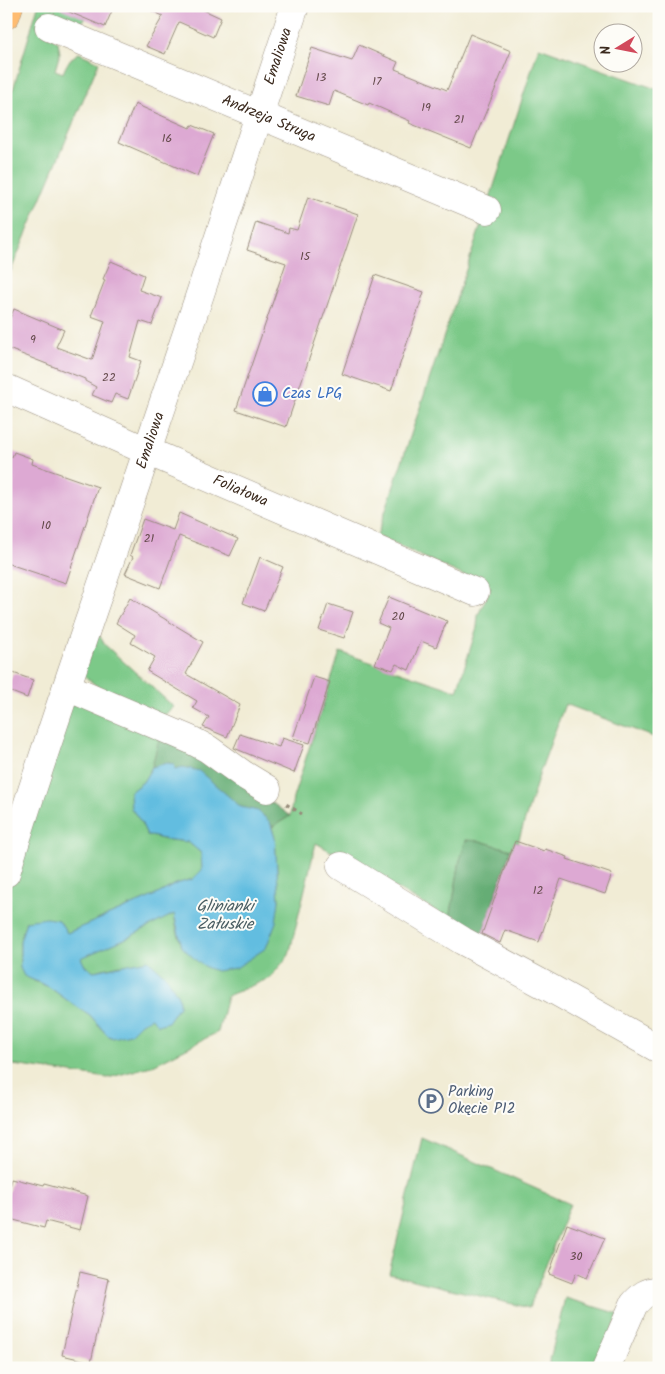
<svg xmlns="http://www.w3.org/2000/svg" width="665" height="1374" viewBox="0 0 665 1374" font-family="Kalam,sans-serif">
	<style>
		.green { fill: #7cc988; stroke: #5c7a53 }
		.forest { fill: #65ad74; stroke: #506c49 }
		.water { fill: #62bde0; stroke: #4e747f }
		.building { fill: #dda9d3 }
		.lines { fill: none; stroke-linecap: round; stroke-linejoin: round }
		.minor-casing { stroke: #968b7a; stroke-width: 29 }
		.highway-casing { stroke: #968b7a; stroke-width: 29 }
		.path { stroke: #968b7a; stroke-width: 3; stroke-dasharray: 4 4; stroke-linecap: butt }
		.minor { stroke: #fff; stroke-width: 28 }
		.highway { stroke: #febc71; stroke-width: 28 }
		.labels { text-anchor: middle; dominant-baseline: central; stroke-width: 4; stroke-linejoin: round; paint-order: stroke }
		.number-label { font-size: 12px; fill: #644a4b }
		.street-label { font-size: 15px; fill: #3b2a1e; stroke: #fdfcf7 }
		.shop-label { font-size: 15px; fill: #366cbe; stroke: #fdfcf7; text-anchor: start }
		.service-label { font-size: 15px; fill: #4e5e75; stroke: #fdfcf7; text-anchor: start }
		.water-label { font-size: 16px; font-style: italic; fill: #495d62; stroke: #fdfcf7 }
	</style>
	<rect width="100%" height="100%" fill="#fdfcf7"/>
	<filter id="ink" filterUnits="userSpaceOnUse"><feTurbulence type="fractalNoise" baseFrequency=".02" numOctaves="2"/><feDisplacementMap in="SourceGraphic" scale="10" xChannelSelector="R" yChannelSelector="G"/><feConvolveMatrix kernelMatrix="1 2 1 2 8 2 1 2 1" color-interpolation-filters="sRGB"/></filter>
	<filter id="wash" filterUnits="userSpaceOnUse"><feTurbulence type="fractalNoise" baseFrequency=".0096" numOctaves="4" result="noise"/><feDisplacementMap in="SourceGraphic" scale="20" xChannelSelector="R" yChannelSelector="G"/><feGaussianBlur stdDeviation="1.12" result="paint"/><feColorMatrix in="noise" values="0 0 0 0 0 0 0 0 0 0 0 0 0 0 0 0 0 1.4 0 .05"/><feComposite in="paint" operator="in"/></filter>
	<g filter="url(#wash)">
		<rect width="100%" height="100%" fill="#f1ecd5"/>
		<g class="green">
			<path d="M38,6H90L81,25L76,28L42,15L37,26L58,42L60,53L55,70L63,73C67,63 70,58 79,53L99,62L6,282V113Z"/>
			<polygon points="539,47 659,90 659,739 565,704 541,769 518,842 515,841 511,850 480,841 460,860 450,919 316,843 289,955 270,978 227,996 218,1032 151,1066 108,1078 6,1064 6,910 11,883 70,705 83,701 160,735 152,767 143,782 130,792 131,808 141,822 147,835 163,839 188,842 201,853 202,870 193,879 176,884 156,895 67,933 59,920 26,921 20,941 20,968 34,981 49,987 71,1003 90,1015 107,1035 130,1034 141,1023 151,1018 121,965 94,971 85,966 80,958 129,937 174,913 176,926 182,947 279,901 275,838 272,827 290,816 293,798 340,652 457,691 477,627 478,615 491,588 377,536 490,198"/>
			<polygon points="98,633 105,645 174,707 157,721 112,697 82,675"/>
			<polygon points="422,1138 570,1204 529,1308 389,1274"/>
			<polygon points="565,1298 619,1314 597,1368 548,1368"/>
		</g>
		<g class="forest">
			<polygon points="160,735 206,754 290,816 272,827 270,822 258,811 241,807 174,769 174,764 167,763 152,767"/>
			<polygon points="466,840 480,841 511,850 481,937 450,919 460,860"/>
		</g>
		<polygon class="water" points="167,763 174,764 175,769 183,767 199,771 241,807 258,811 270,822 275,838 279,901 276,922 266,948 236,968 216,971 208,968 198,962 182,947 174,914 129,937 81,958 85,966 94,971 148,960 167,977 179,998 179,1006 168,1022 158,1025 151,1018 141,1023 130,1034 113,1038 107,1035 90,1015 71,1003 49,987 24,976 20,968 20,941 26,921 46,918 59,920 67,933 156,895 176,884 193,879 202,870 201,853 188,842 163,839 147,835 141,822 131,808 130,792 143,782 152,767"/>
		<g id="blocks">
			<g class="building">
				<polygon points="55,6 114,6 105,27"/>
				<polygon points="142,6 195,6 221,18 213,37 179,22 165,54 146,46 163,16"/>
				<polygon points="470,34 511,51 471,148 409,123 410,121 369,103 368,105 334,91 329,106 296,96 312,48 352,61 359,45 398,62 395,69 447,90"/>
				<polygon points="135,104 190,128 192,125 214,134 197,176 119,142"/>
				<polygon points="308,197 358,214 286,427 236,410 286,263 247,250 256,222 288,233 289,228 297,230"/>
				<polygon points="111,261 144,275 139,290 162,298 152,325 140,321 130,357 141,361 128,399 115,394 111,403 92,395 96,387 85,381 85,379 6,348 6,327 14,309 64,330 56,347 92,360 105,321 91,316 105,280 103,279"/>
				<polygon points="375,275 424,292 391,391 342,374"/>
				<polygon points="14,452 33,459 32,464 98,487 66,583 6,563 6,455 12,457"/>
				<polygon points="179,513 238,539 230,556 179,536 160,588 125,574 133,557 130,555 143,519 173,530"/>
				<polygon points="260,557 283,567 264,611 243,603"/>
				<polygon points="389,597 447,621 436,647 421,641 409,670 396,664 393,670 375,664 389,628 378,623"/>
				<polygon points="130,598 203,642 186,674 240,705 227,737 203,727 209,717 193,708 197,701 147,671 155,657 131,643 135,635 116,623"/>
				<polygon points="328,604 353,612 344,638 319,630"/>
				<polygon points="13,673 33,680 27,698 6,690"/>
				<polygon points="314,677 330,682 310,743 293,738"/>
				<polygon points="240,734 279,747 282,738 304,745 294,773 234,748"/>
				<polygon points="515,841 544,851 545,849 568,857 567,859 612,874 605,894 561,879 539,942 505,930 500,943 482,934"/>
				<polygon points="12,1178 43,1186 44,1184 88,1196 80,1230 46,1221 44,1228 6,1218 6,1202"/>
				<polygon points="567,1224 605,1238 587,1278 576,1273 572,1283 549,1274"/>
				<polygon points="80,1272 109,1279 91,1362 62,1355"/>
			</g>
		</g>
	</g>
	<g filter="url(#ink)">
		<use href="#blocks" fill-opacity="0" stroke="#968b7a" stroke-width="1"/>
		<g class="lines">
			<g class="minor-casing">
				<g id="minor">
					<path id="s1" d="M49,27L487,210"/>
					<path id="s2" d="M6,388L147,451L475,592"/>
					<polyline points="67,687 191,740 208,749 244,775 267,789"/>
					<polyline points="341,866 463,941 552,989 659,1049"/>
					<path id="s3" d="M6,873C45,744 91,617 134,490C189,329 242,168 295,6"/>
					<path d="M606,1368L634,1304C641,1296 648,1290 659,1291"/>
				</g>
			</g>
			<g class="highway-casing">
				<polyline id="highway" points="6,15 9,6"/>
			</g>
			<polyline class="path" points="286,804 302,814"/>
			<use href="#minor" class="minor"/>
			<use href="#highway" class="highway"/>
		</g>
	</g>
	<defs>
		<g id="shop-ring" transform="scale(1.25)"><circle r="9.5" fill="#fdfcf7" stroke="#3f7fe0" stroke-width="1.5"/><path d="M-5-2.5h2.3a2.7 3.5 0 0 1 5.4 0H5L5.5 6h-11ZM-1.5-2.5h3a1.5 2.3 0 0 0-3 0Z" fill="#3f7fe0"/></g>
		<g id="parking-ring" transform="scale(1.25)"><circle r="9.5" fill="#fdfcf7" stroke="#5c6f8a" stroke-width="1.5"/><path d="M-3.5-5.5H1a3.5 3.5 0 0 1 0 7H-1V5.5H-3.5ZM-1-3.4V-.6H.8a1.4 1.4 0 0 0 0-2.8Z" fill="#5c6f8a"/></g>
	</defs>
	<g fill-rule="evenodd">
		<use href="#shop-ring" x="265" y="394"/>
		<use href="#parking-ring" x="431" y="1101"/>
	</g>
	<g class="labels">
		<g class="number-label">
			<text x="321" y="77">13</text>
			<text x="377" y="81">17</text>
			<text x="426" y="107">19</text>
			<text x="459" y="119">21</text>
			<text x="167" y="138">16</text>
			<text x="305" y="256">15</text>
			<text x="33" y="339">9</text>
			<text x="109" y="377">22</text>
			<text x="46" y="525">10</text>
			<text x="149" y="538">21</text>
			<text x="398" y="616">20</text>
			<text x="538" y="890">12</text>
			<text x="576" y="1256">30</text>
		</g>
		<g class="street-label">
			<text stroke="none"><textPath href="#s3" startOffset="861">Emaliowa</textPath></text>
			<text stroke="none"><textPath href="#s1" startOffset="238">Andrzeja Struga</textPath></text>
			<text stroke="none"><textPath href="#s3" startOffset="456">Emaliowa</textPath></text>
			<text stroke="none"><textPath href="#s2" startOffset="256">Foliałowa</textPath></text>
		</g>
		<g class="shop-label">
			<text x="282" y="394">Czas LPG</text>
		</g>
		<g class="service-label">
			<text x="448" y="1092">Parking<tspan x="448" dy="17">Okęcie P12</tspan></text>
		</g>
		<g class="water-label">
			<text x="225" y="906">Glinianki<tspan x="225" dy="18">Załuskie</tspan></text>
		</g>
	</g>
	<rect width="665" height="1374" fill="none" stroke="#fdfcf7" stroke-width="25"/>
	<g transform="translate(618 48) rotate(260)"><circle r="24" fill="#fdfcf7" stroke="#afa8a0"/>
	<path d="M0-4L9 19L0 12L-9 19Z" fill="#d1495b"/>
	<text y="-8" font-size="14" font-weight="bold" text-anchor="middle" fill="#3b2a1e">N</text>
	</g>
</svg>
